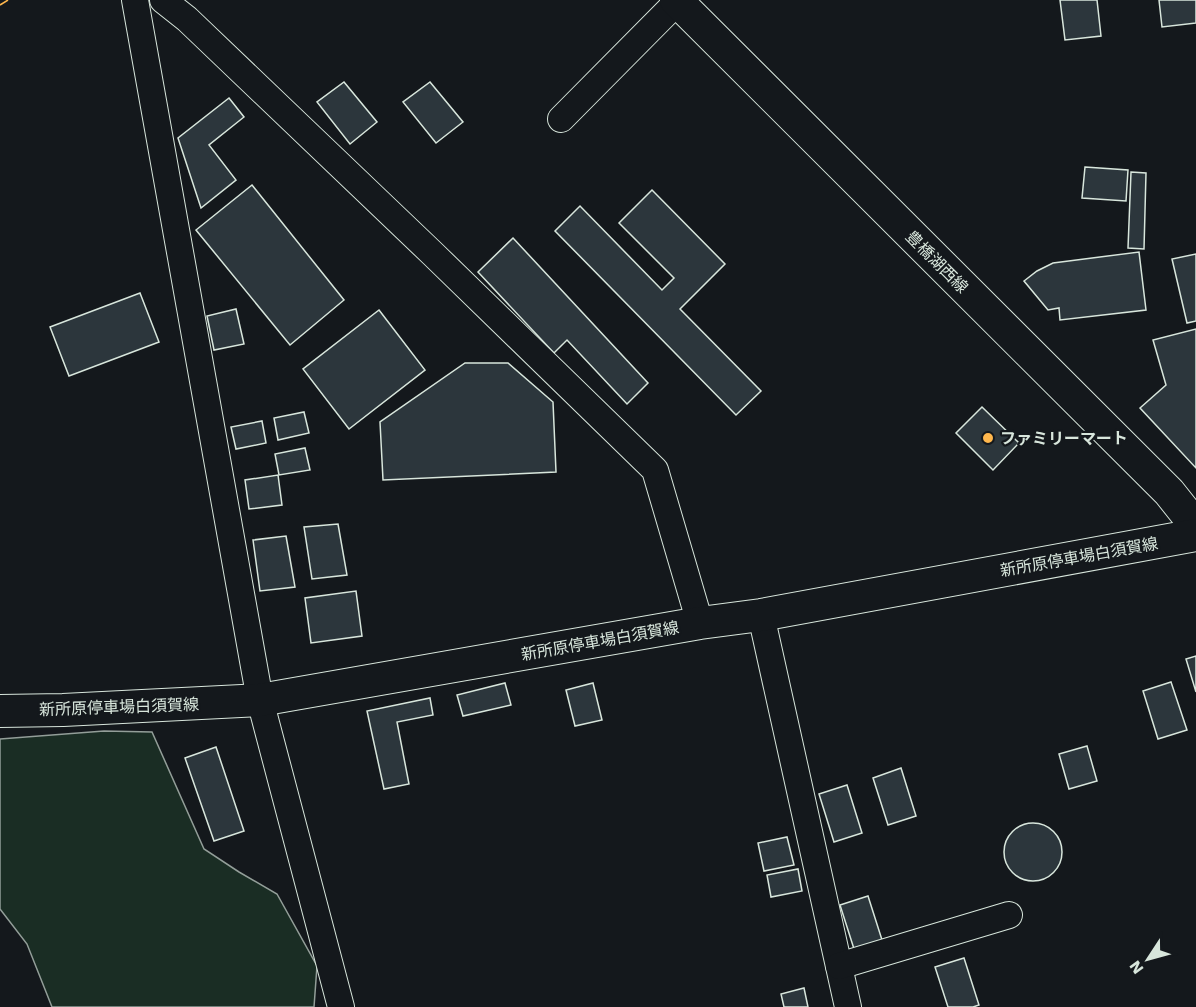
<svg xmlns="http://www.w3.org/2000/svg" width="1196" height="1007" viewBox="0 0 1196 1007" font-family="'Work Sans','Noto Sans JP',sans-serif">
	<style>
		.green { fill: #1a2d24; stroke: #939e99; stroke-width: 1.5 }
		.building { fill: #2c363c; stroke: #d8e6dc; stroke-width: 1.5 }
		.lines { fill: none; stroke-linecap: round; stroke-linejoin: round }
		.minor-casing { stroke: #d8e6dc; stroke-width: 28 }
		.major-casing { stroke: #d8e6dc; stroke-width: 34 }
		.minor { stroke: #14181c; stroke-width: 26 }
		.major { stroke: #14181c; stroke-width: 32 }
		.power { stroke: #ffb74d; stroke-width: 1.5; stroke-dasharray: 21 4.5 3 4.5; stroke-linecap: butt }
		.poi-dot { fill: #ffb74d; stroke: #14181c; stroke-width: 2 }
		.labels { text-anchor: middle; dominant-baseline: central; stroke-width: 4.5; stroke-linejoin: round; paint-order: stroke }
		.street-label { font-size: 16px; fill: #d8e6dc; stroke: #14181c }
		.poi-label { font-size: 16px; font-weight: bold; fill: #d8e6dc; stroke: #14181c; text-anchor: start }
	</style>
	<rect width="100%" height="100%" fill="#14181c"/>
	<polygon class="green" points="104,731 152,732 204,849 239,872 277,894 317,966 314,1007 52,1007 27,944 0,909 0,739"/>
	<g class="building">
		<polygon points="1060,0 1097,0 1101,36 1065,40"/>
		<polygon points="1159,0 1196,0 1196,23 1162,27"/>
		<polygon points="344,82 377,122 350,144 317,102"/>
		<polygon points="430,82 463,122 436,143 403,102"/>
		<polygon points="229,98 244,117 209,145 236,180 201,208 178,138"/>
		<polygon points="1085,167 1128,170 1126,201 1082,198"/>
		<polygon points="1131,172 1146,173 1144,249 1128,248"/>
		<polygon points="252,185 344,300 290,345 196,230"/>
		<polygon points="652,190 725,264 680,309 761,391 736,415 555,231 580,206 662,290 674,278 619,223"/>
		<polygon points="513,238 648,383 627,404 567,340 554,353 478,272"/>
		<polygon points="1139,252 1146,310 1060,320 1059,308 1048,310 1024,281 1037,271 1053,263"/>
		<polygon points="1196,254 1196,321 1187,323 1172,259"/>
		<polygon points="140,293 159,342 69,376 50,327"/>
		<polygon points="236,309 244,344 214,350 207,316"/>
		<polygon points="379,310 425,370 349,429 303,369"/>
		<polygon points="1196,329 1196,468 1140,408 1166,385 1153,340"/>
		<polygon points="465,363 508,363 553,402 556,472 383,480 380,422"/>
		<polygon points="982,407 1019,443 993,470 956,433"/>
		<polygon points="304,412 309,433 278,440 274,418"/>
		<polygon points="262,421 266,443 236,449 231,427"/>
		<polygon points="305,448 310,470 279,475 275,454"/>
		<polygon points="278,475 282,505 249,509 245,480"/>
		<polygon points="338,524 347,575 312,579 304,527"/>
		<polygon points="286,536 295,587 260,591 253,540"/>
		<polygon points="356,591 362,636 311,643 305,598"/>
		<polygon points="1196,656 1196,692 1186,659"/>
		<polygon points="1171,682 1187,730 1158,739 1143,691"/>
		<polygon points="505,683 511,705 463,716 457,695"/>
		<polygon points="593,683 602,720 575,726 566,690"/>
		<polygon points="430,698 433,715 397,722 409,784 384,789 367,711"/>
		<polygon points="1087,746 1097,781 1069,789 1059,754"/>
		<polygon points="216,747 244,831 214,841 185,758"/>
		<polygon points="901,768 916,816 888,825 873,778"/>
		<polygon points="847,785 862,833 834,842 819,794"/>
		<circle cx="1033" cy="852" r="29"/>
		<polygon points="787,837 794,865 764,871 758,843"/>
		<polygon points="798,869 802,891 771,897 767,875"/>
		<polygon points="868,896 883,943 855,952 840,905"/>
		<polygon points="964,958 979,1005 973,1007 948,1007 935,967"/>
		<polygon points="804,988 808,1007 784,1007 781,994"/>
	</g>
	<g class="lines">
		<g class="minor-casing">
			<g id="minor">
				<polyline points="135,0 260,700 341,1007"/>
				<polyline points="163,0 187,19 433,254 655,470 700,623"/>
				<polyline points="561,119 677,2"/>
				<polyline points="761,615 848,1007"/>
				<polyline points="839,966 1009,915"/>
			</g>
		</g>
		<g class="major-casing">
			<g id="major">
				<polyline points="676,0 1169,492 1196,526"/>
				<polyline points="0,711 63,710 260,700 700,623 761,615 1196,535"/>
			</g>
		</g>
		<use href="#minor" class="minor"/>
		<use href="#major" class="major"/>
		<polyline class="power" points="0,5 8,0"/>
	</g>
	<circle class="poi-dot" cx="988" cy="438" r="6"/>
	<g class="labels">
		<g class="street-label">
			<text transform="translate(937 262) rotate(45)">豊橋湖西線</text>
			<text transform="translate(1079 557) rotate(-10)">新所原停車場白須賀線</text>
			<text transform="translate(600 641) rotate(-10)">新所原停車場白須賀線</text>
			<text transform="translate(119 707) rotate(-2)">新所原停車場白須賀線</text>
		</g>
		<g class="poi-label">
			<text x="1000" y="438">ファミリーマート</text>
		</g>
	</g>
	<g transform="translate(1148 959) rotate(234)" stroke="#14181c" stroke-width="4.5" paint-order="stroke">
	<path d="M0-4.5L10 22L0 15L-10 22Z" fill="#d8e6dc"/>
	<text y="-9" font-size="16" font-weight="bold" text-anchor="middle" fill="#d8e6dc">N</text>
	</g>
</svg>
